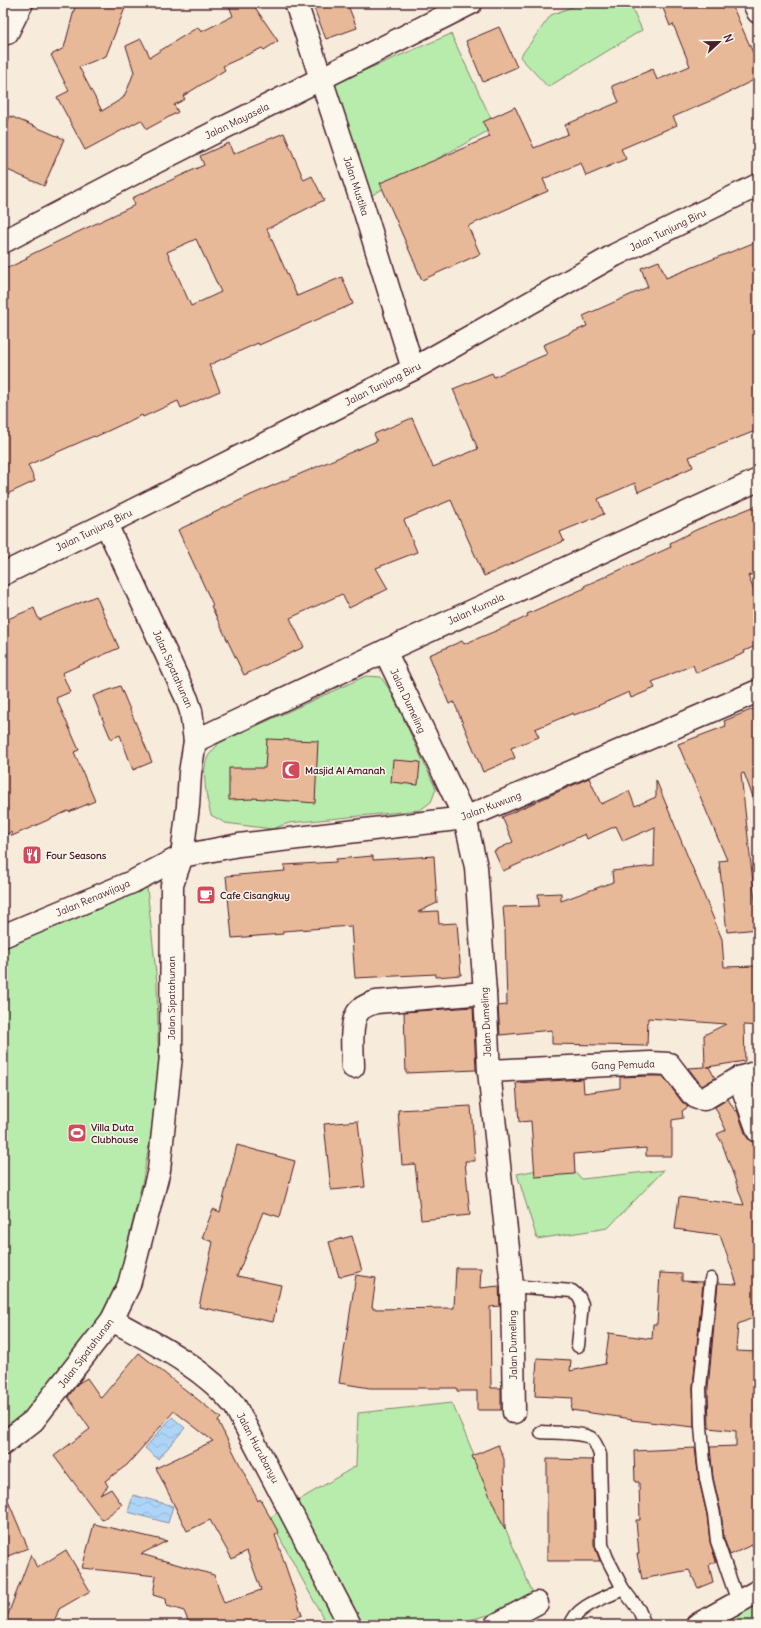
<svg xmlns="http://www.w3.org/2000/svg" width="761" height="1628" viewBox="0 0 761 1628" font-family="Delius,sans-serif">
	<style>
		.grass { fill: #b8ecad; stroke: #81866c }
		.water { fill: url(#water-waves); stroke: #858ca5 }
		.building { fill: #e8b998; stroke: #4a1f2b; fill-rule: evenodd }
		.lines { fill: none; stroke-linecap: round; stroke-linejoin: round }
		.service-casing { stroke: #4a1f2b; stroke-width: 15 }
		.minor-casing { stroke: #4a1f2b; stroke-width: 25 }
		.secondary-casing { stroke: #4a1f2b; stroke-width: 25 }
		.service { stroke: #fbf7ec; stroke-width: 12 }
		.minor { stroke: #fbf7ec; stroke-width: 22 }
		.secondary { stroke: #fbf7ec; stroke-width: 22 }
		.labels { text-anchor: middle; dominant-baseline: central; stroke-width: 3; stroke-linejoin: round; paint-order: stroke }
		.street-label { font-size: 10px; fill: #4a1f2b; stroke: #fbf7ec }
		.poi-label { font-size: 10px; font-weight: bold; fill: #4a1f2b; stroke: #fbf7ec; text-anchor: start }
	</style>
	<defs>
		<pattern id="water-waves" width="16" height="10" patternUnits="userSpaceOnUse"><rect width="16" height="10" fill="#add5f7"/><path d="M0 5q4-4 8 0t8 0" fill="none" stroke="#96b6d4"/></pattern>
	</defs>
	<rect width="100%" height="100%" fill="#f7ebdb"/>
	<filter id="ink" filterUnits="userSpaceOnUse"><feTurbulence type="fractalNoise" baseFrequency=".025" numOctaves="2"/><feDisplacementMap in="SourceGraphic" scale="8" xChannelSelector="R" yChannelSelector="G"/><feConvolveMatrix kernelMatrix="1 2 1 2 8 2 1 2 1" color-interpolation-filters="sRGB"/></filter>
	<g filter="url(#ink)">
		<g class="grass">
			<polygon points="582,3 630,3 642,30 548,87 520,57 551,15"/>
			<polygon points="451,34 495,127 363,200 325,87"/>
			<path d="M366,676L381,677L391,692L436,789L431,802L420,810L289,823L272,829L225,823L211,815C207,801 200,768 209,755C212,751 216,747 219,743Z"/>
			<polygon points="147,888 157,983 159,1088 143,1179 119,1279 92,1333 25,1413 3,1428 3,945"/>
			<polygon points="568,1164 582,1179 664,1170 608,1228 537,1239 517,1174"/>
			<polygon points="452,1403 537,1603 449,1625 327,1625 269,1518 356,1466 358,1413"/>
			<polygon points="758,1592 758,1625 700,1625"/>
		</g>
		<g class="water">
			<polygon points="172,1417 185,1428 158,1459 145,1448"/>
			<polygon points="133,1495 173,1506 168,1523 128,1512"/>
		</g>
		<g class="building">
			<polygon points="76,3 127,3 106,56 79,67 102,111 123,98 128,88 134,72 126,46 141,39 150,57 198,27 201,32 233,16 228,3 252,3 278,41 264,50 262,48 223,66 225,70 183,96 185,99 174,105 178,112 147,129 141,120 85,150 57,97 69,91 51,55 64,48"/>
			<polygon points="312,3 347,3 357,28 326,39"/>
			<polygon points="661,3 731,3 758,64 758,78 717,98 673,117 677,125 621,149 626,159 586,176 581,163 543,179 548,191 468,226 480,254 422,280 380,183 490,137 483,122 515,107 534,148 568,134 565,125 619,102 612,86 653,69 657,80 690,66 673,24 670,26"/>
			<polygon points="499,27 517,67 483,82 466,41"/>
			<polygon points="10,116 64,139 44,186 3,168 3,133"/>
			<path d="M284,133L304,180L312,176L324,200L267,229L297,296L342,277L353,304L259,345L258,343L209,365L220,391L181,408L178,401L143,417L142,415L95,437L94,436L28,465L35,481L3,496V270L27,259L26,257L59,241L135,205L132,198L204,165L200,156L229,143L233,154ZM196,239L221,292L191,306L167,252Z"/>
			<polygon points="758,241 758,430 689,457 693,467 638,492 635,483 598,499 604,514 560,532 564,541 484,576 451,500 404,520 417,552 376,568 388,589 349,608 342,594 290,618 304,647 244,675 211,606 213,605 178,530 251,495 377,441 374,434 412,418 433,467 478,449 453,389 492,373 494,377 547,354 543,345 587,326 583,316 648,287 641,268 659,261 666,278"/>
			<polygon points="758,505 758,572 748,576 758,600 758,645 744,651 745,653 696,673 693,665 652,682 655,688 631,698 629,692 595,707 574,715 573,713 535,729 539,737 511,748 515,758 483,772 454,702 449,704 429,655 462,641 464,644 503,628 528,616 527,614 585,588 584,586 671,547 670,543 698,529"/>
			<polygon points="96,596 119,648 62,673 70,692 56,698 79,750 74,752 95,801 69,812 68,811 12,836 11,832 3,836 3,621 34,608 39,620"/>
			<polygon points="120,686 152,762 133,770 120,735 111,739 93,696"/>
			<polygon points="758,707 758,805 756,805 744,773 741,774 756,910 758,910 758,929 727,932 719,861 727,860 678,744 726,726 724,721"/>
			<polygon points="267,739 318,741 315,803 253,798 253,799 229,800 229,768 265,768"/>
			<polygon points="393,760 420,762 418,785 391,782"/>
			<polygon points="589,778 601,804 629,791 635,806 656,797 656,780 722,939 724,967 758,966 758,1026 744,1025 745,1061 707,1067 709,1067 715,1078 702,1086 688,1068 705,1067 704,1035 726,1024 648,1018 647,1046 552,1044 552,1030 500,1035 498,1006 507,1005 505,930 503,907 539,906 538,894 561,893 561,901 613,882 612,871 654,866 655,827 623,841 616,826 587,839 585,834 503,871 494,851 513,842 502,817"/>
			<polygon points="373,856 373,860 434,856 437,903 418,912 438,911 439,924 457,923 461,975 436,977 436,974 355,978 351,926 283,931 283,934 232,938 226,876 285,871 284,865 336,862 336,859"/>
			<polygon points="473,1007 476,1070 406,1073 404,1012"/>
			<polygon points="650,1076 663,1076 682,1102 688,1107 682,1111 683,1118 672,1120 672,1156 646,1156 646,1148 574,1154 575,1174 535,1177 531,1121 519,1122 516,1083 583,1079 584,1093 620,1088 620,1077"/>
			<polygon points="728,1099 735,1111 737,1110 746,1136 750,1141 758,1143 758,1316 738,1324 736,1351 758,1352 758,1429 755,1430 758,1445 758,1542 730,1555 724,1539 721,1512 713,1478 710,1447 736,1446 736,1431 709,1428 708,1388 718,1283 737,1284 720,1235 675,1229 679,1197 744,1205 722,1143 717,1134 726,1130 715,1107"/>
			<polygon points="471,1106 475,1161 465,1161 470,1215 421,1220 415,1164 402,1165 398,1110"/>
			<polygon points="358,1121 365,1187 331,1190 324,1124"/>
			<polygon points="237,1145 295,1161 280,1217 263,1212 237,1276 281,1285 273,1322 199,1307 213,1242 202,1238 213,1209 220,1212"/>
			<polygon points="352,1236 362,1271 339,1277 329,1242"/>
			<polygon points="456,1268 481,1268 480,1288 499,1286 500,1306 490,1307 491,1388 501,1388 501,1410 477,1410 477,1391 457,1391 457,1388 370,1388 339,1383 356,1275 376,1278 372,1307 373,1307 373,1309 454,1308"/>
			<polygon points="660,1273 682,1274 682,1281 703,1282 693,1387 694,1427 631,1420 632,1419 571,1410 573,1398 535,1396 537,1358 571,1360 570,1371 605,1364 609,1333 652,1339 653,1324 657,1324"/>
			<polygon points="139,1353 221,1418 218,1421 258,1501 260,1499 279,1533 275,1535 302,1615 274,1625 190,1625 184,1611 167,1606 166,1599 153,1595 156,1576 82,1568 94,1524 167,1541 141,1554 214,1575 224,1603 261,1590 247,1551 232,1559 210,1520 187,1531 156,1468 213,1441 174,1411 127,1465 105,1481 108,1486 100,1495 111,1489 122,1505 102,1520 54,1456 90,1429 68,1397 77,1384 87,1378 101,1398"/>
			<polygon points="498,1445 504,1459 505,1530 472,1456"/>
			<polygon points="695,1448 699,1480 707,1515 710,1542 716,1561 709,1565 713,1582 698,1588 689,1570 642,1579 637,1554 639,1554 636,1520 640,1520 639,1482 635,1482 634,1451"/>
			<polygon points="547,1459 593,1460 594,1545 600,1561 547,1561"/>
			<polygon points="3,1489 28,1548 3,1558"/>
			<polygon points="66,1550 90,1591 59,1609 53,1625 4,1625 31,1554 37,1568"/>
		</g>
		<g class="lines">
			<g class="service-casing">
				<g id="service">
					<polyline points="711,1279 700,1388 701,1426 704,1462 706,1479 714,1514 717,1541 738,1602"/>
					<polyline points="512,1286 572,1291 579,1297 582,1304 578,1346"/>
					<path d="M541,1432C553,1433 581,1432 591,1438C596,1442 598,1449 600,1455L602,1545L607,1558L623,1589"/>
					<path d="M571,1625C575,1606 607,1597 623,1589L639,1610L645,1625"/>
				</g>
			</g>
			<g class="minor-casing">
				<g id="minor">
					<polyline points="296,3 364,209 413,369"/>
					<polyline points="754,3 758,12"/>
					<polyline points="7,33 22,3"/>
					<polyline points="3,242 146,167 471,3"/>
					<polyline points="3,574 106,524 413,369 615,255 758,185"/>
					<polyline points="385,651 465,818 476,867 485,993 489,1071 512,1286 514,1412"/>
					<polyline points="195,741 385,651 758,480"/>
					<polyline points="3,936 132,882 182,856 239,845 465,818 758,691"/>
					<path d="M353,1067C353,1053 349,1022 359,1011C363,1006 370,1004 376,1002L485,993"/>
					<polyline points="489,1071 650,1063 669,1064 692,1094 697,1098 704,1099 739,1078 758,1072"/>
					<polyline points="739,1078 758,1131"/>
					<path d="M112,1320C154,1343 205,1368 235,1406L350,1625"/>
					<polyline points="3,1444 33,1421 112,1320 129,1285 159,1170 171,1056 172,885 182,856 188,806 190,773 195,741 191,711 187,699 106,524"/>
					<polyline points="496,1625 537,1603"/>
				</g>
			</g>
			<g class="secondary-casing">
				<polyline id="secondary" points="697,1625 758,1591"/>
			</g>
			<use href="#service" class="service"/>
			<use href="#minor" class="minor"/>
			<use href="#secondary" class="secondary"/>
		</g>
	</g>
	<defs>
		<g id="mosque-square" transform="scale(1)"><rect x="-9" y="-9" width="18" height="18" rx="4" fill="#d1495b" stroke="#fbf7ec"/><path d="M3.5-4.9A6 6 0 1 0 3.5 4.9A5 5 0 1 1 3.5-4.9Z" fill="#fff"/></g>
		<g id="restaurant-square" transform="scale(1)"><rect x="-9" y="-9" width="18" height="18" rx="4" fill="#d1495b" stroke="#fbf7ec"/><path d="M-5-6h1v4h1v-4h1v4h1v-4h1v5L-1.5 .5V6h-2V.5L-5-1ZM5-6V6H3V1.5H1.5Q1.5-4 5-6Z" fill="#fff"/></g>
		<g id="cafe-square" transform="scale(1)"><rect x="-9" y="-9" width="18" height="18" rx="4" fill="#d1495b" stroke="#fbf7ec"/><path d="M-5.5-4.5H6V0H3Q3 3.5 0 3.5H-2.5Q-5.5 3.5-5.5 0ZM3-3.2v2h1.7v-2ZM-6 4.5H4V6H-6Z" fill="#fff"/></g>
		<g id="stadium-square" transform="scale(1)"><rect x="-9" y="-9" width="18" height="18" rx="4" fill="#d1495b" stroke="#fbf7ec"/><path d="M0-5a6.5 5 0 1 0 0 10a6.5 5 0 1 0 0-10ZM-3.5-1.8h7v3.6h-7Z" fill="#fff"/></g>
	</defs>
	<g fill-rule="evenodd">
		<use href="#mosque-square" x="291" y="770"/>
		<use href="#restaurant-square" x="32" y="855"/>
		<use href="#cafe-square" x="206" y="895"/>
		<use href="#stadium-square" x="77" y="1133"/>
	</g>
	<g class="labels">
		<g class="street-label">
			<text transform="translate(237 121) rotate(-26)">Jalan Mayasela</text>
			<text transform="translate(356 186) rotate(72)">Jalan Mustika</text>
			<text transform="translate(668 230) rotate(-26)">Jalan Tunjung Biru</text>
			<text transform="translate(383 384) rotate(-27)">Jalan Tunjung Biru</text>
			<text transform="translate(94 530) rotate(-26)">Jalan Tunjung Biru</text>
			<text transform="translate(476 609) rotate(-25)">Jalan Kumala</text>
			<text transform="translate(173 669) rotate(66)">Jalan Sipatahunan</text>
			<text transform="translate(408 701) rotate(65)">Jalan Dumeling</text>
			<text transform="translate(491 806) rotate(-21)">Jalan Kuwung</text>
			<text transform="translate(93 898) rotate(-23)">Jalan Renawijaya</text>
			<text transform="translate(171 998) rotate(-90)">Jalan Sipatahunan</text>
			<text transform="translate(486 1022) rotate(-93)">Jalan Dumeling</text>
			<text transform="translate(623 1065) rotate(-2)">Gang Pemuda</text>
			<text transform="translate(513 1345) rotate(-91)">Jalan Dumeling</text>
			<text transform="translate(86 1353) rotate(-53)">Jalan Sipatahunan</text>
			<text transform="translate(258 1448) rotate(62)">Jalan Hurubanyu</text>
		</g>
		<g class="poi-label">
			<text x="305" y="770">Masjid Al Amanah</text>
			<text x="46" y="855">Four Seasons</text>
			<text x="220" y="895">Cafe Cisangkuy</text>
			<text x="91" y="1127">Villa Duta<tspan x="91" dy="12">Clubhouse</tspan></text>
		</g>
	</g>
	<rect width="761" height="1628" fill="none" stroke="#fbf7ec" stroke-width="16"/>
	<rect x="8" y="8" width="745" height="1612" fill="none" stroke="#4a1f2b" stroke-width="1.5" filter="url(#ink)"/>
	<g transform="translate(719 42) rotate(68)" stroke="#fbf7ec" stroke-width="3" paint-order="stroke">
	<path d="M0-3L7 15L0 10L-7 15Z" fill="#4a1f2b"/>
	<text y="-6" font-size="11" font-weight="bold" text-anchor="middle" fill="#4a1f2b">N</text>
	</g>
</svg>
